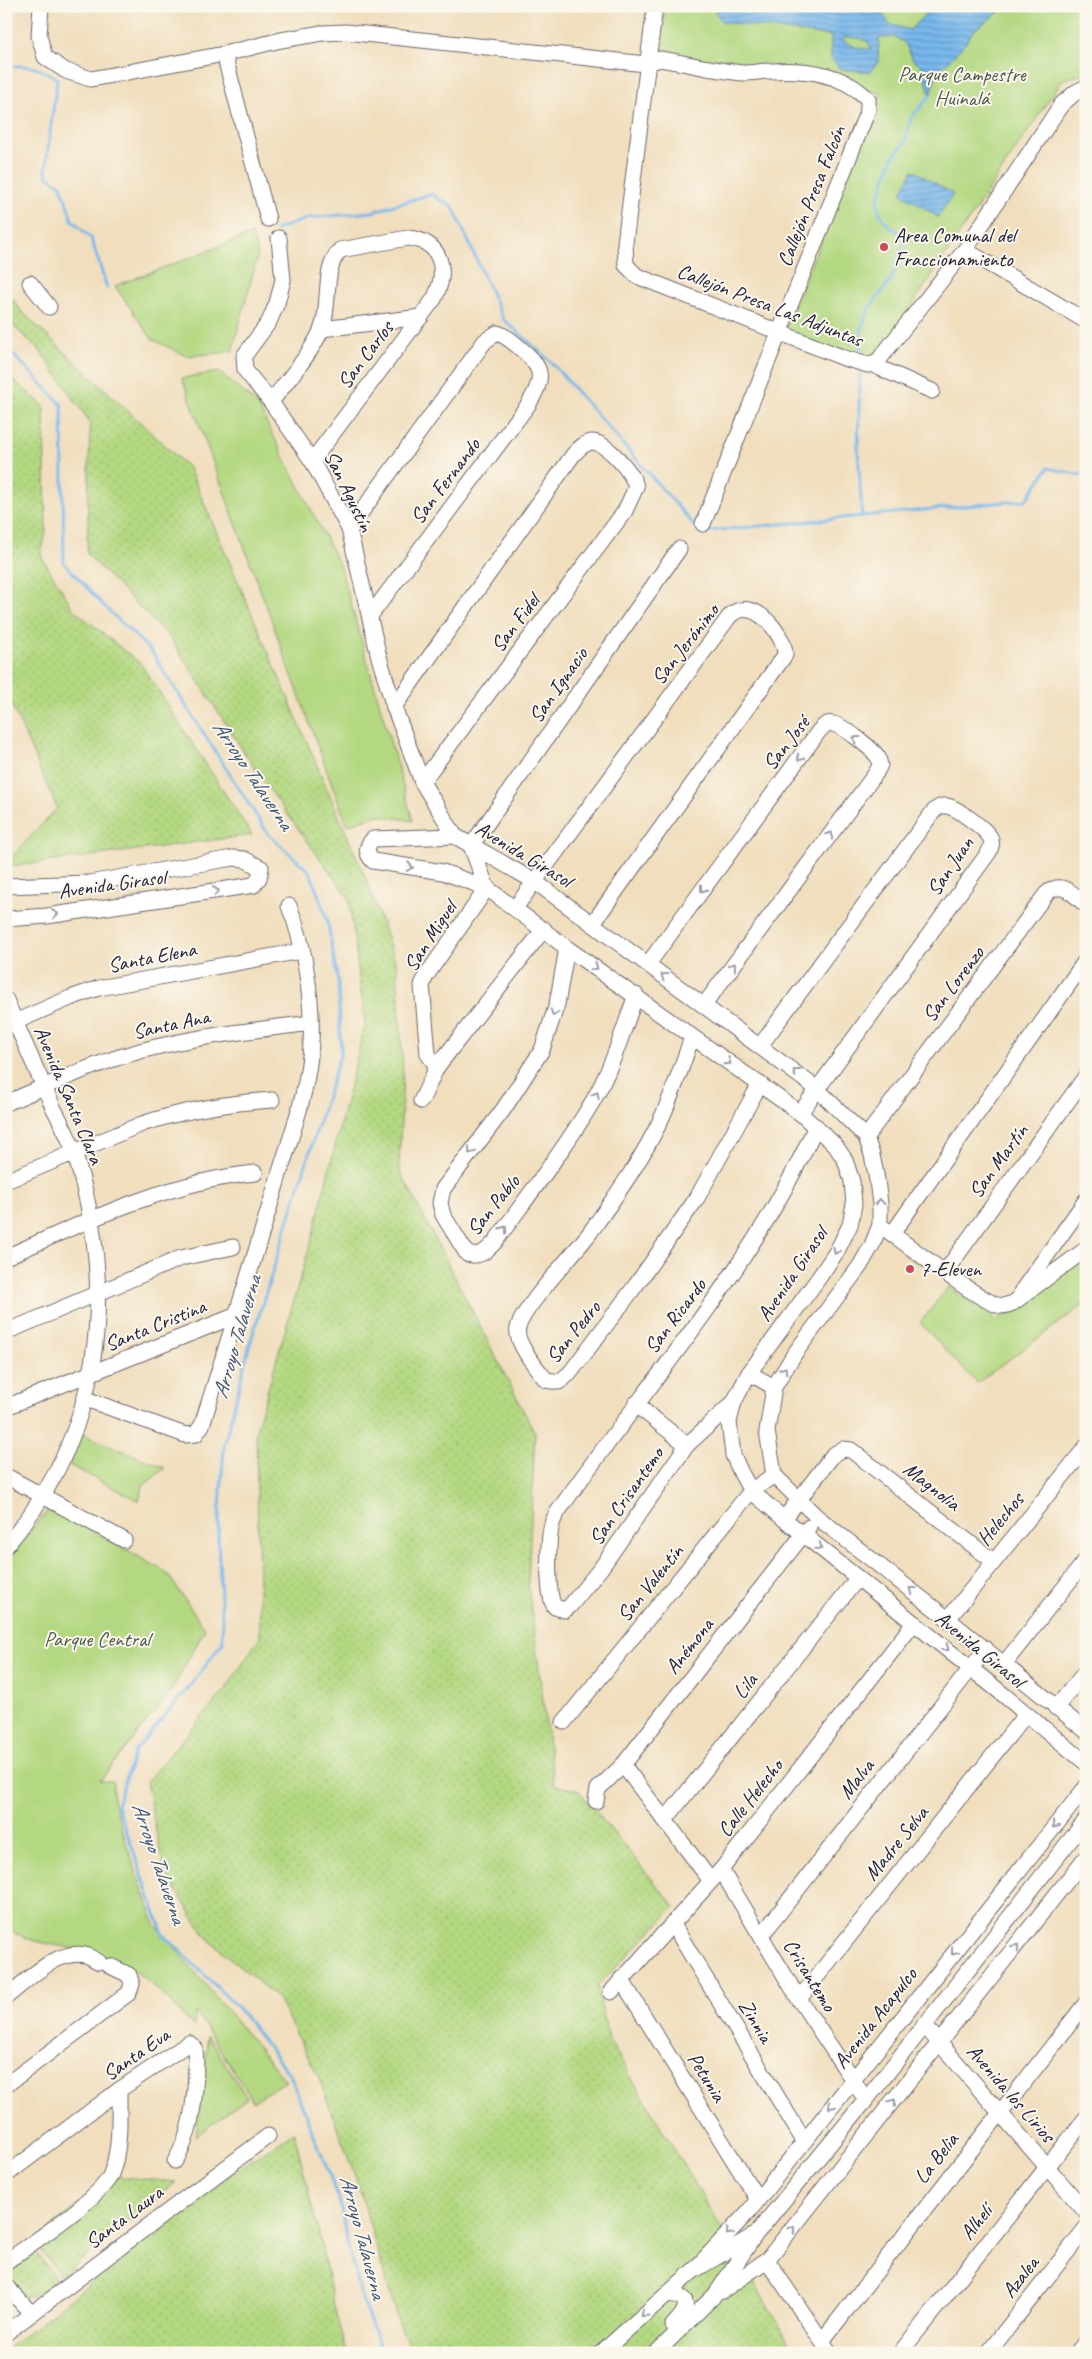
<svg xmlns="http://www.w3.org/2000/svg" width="1092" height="2359" viewBox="0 0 1092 2359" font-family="Caveat,sans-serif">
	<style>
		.grass { fill: url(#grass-dots); stroke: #6a7d5e }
		.park { fill: #b3d881; stroke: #6a7d5e }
		.water { fill: url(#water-rules); stroke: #4d6d94; fill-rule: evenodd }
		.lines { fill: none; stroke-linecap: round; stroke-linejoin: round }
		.stream { stroke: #78b8ec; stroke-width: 3 }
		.minor-casing { stroke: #6a6468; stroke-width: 17 }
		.minor { stroke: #fff; stroke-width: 15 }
		.oneway { stroke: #9c9ca7 }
		.poi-dot { fill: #d1495b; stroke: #fbf7ec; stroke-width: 2 }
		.labels { text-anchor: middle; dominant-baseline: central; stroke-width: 4; stroke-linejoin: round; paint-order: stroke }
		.park-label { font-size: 21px; fill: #4e5950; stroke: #fbf7ec }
		.street-label { font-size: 21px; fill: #22223b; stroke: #fbf7ec }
		.poi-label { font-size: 21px; fill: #22223b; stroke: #fbf7ec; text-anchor: start }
		.water-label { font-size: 22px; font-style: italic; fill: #405679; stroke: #fbf7ec }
	</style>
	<defs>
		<pattern id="grass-dots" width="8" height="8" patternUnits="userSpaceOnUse" patternTransform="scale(1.25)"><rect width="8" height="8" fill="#b3d881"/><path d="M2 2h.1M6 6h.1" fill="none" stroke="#9ab970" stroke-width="1.8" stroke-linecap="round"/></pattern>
		<pattern id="water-rules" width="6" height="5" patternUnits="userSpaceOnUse" patternTransform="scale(1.25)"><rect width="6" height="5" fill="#78b8ec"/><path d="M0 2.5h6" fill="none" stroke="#6295c0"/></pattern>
	</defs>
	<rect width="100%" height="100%" fill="#fbf7ec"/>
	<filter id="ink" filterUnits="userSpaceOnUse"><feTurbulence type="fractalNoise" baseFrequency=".02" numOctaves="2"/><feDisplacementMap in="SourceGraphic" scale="10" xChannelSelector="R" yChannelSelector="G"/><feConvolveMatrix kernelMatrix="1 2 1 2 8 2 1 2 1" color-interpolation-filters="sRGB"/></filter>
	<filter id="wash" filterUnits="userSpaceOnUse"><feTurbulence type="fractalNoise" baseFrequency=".0096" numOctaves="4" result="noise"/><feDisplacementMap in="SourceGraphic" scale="20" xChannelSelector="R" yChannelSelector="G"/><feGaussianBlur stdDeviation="1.12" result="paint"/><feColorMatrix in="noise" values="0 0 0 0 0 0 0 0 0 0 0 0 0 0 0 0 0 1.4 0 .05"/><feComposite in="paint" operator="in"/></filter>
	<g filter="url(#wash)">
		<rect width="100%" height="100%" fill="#f0debd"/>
		<g class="grass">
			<polygon points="6,290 22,312 189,468 369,886 397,966 403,1070 399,1169 535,1433 528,1584 554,1785 579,1791 675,1907 597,1986 609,2040 796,2353 412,2353 397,2319 359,2187 318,2076 278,1999 206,1937 164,1871 146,1782 226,1689 260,1637 256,1430 313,1235 365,1024 349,898 261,778 171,639 87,554 90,422 38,348 6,320"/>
			<polygon points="6,374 44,406 46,531 41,556 74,610 141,664 252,835 6,867 6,863 57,808 6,692"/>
			<polygon points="294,2132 320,2239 336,2315 347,2353 6,2353 6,2350 212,2186"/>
			<polygon points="113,2176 176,2182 61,2277 34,2242"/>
			<path d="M32,2247L56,2279C50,2284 44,2291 37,2295C21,2304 6,2282 6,2268Z"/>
		</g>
		<g class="park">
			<polygon points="666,6 1086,6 1086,73 1062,80 877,358 865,360 783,333 881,93 659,53"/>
			<polygon points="252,234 258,255 232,352 186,356 152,339 115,286"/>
			<polygon points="219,372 257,404 340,566 413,821 378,815 347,825 182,378"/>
			<polygon points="1086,1253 1086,1303 977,1383 920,1323 948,1287 997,1320"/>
			<polygon points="82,1434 165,1468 143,1486 139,1501 69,1465"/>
			<path d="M54,1509L166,1572L205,1629L171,1691L100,1781H113V1799L127,1846L155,1924L286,2081L253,2101L196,2012L194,2027C175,2007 157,1987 135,1971C106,1951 68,1949 35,1941C25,1938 16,1933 6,1930V1562L46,1512Z"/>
			<polygon points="208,2036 247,2098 196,2136"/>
		</g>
		<g class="water">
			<path d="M712,6H883V14L889,24L910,30L929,10V6H1007L973,31L964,45L937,73L930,96L923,67L913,60L905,43L895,37L879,38L878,62L870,72L840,69L831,58V36L722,22ZM846,37C857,38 868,37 871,49C860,50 850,46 842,39Z"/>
			<polygon points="913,170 953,194 938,217 901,193"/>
		</g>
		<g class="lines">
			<g class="stream">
				<path d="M6,67C26,64 41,67 57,79C54,112 47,142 46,175L61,185L72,220L91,238L107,288"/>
				<polyline points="275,230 309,218 372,212 431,194 453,207 503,319 550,361 700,532 1026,500 1048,468 1086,476"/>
				<polyline points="6,347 62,405 64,563 103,605 151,651 268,834 310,872 327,919 338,981 341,1052 249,1347 224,1446 218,1537 223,1642 188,1689 135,1751 117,1805 163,1934 238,2008 290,2075 339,2199 348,2247 365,2309 383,2353"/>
				<polyline points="860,357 861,328 870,307 892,279 905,241 901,233 889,227 879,212 878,199 893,157 905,142 911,118 930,96"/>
				<polyline points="860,368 858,451 862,517"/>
			</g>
		</g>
	</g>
	<g filter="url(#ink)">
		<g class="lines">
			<g class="minor-casing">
				<g id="minor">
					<path d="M41,6L39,36L45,57L66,71L91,79L224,54L281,40L322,33L346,32L646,64L660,59C687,63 716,71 744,73C753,73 762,71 771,71C807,69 842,73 868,99V110L703,524"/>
					<polyline points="655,6 625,243 626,265 637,276 844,358 868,365 878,361 965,250 1061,105 1076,92 1086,87"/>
					<polyline points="224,54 268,219"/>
					<polyline points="279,238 283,280 277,303 269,322 244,356 245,370 271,402 312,461 349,529 379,657 394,707 422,782 455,836"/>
					<polyline points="965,250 1086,321"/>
					<polyline points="30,283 49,307"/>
					<polyline points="322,329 421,317"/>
					<polyline points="873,365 932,391"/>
					<path d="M271,402C286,382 314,350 322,328C331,304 322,270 340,250L408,238C443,241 448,272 434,299L312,461"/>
					<path d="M349,529L485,341L497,333C507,336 513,342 520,348C545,369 544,379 528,405L370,616"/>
					<path d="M394,707L573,455C578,450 584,442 593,442C607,443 634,474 636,487L625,511L422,782"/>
					<polyline points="6,886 89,883 233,858 244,859 261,868 259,878 254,885 47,916 6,919"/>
					<path d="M515,908L729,617C752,592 786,636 785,655L593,923"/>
					<path d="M567,948L557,1004L542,1050L503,1110L443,1189L440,1203L443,1215L467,1254C480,1258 486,1251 495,1242C528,1196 564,1150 593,1101C612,1068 623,1031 636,995"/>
					<path d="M648,964L819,731C823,727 826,722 833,724C844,726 871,748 878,757L880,765L876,773L704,1005"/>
					<path d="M6,1000C21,1036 37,1071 53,1107C61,1122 70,1139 75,1155C118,1293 102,1434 6,1546"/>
					<polyline points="8,1025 70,998 99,988 301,951"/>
					<path d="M692,1037C683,1063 674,1090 663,1115C644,1157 615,1197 589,1234C573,1255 523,1307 518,1328C514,1341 538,1370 546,1380L559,1382L570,1373L636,1285L697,1198L760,1084"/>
					<path d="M760,1046L933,812C937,808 941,805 947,806C956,807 985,829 990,837C993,843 991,847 989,852L800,1113"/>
					<polyline points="437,1067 428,1054 422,985 426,976 487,888 471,846 679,549"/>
					<polyline points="421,1101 437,1067 544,929"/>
					<path d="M6,1103C45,1087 83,1068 123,1056C184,1037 249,1031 311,1023"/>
					<path d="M866,1137L1046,894C1061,879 1073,894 1086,905"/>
					<path d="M6,1181L142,1124C184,1110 228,1103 272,1100"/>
					<path d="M885,1229C906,1243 983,1305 1002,1306C1005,1306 1010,1304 1013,1303L1086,1249"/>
					<polyline points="892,1234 1086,960"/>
					<path d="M6,1257C87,1221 166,1182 255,1173"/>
					<polyline points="945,1272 1086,1076"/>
					<polyline points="1021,1292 1086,1200"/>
					<polyline points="6,1332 181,1258 233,1247"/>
					<polyline points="749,1373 774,1387"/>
					<path d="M86,1399L185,1435L196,1434L202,1425C228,1342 254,1259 279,1175C292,1133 309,1088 311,1043C313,1003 305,944 289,906"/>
					<path d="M734,1402L687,1445L601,1568L570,1606L565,1610L555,1607C546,1597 548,1539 552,1524C553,1519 556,1515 559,1510C647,1384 753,1268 816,1126"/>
					<polyline points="635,1404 687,1445"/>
					<polyline points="6,1407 237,1315"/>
					<polyline points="6,1476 124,1540"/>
					<polyline points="784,1519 833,1455 843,1449 851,1450 993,1561"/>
					<polyline points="948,1619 1086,1447"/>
					<polyline points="1004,1664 1086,1560"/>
					<polyline points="1056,1708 1086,1671"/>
					<polyline points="564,1722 751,1491 774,1475"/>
					<path d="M1086,1731L948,1619L817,1517L774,1475L767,1431L774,1387L795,1353L860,1266L872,1245L880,1225V1204L877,1180L872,1155L866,1137L816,1088L534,881L455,836L373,839C366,846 365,853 373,861L443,872L487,888L567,948L800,1113L835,1145L845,1160L852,1181L854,1204L850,1225L837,1251L818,1279L749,1373L734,1402L729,1422L733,1455L741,1473L751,1491L784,1519L994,1687L1086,1763"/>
					<polyline points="623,1765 711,1881"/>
					<polyline points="596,1801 598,1789 623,1765 809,1527"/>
					<polyline points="665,1820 858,1578"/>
					<polyline points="721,1870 799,1999 866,2100"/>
					<polyline points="672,1923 804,2141"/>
					<polyline points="761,1936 986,1649"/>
					<polyline points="621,1979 757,2198"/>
					<polyline points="611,1992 721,1870 914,1623"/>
					<path d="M6,1997C27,1981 56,1949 85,1955C90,1956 95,1960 99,1962"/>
					<polyline points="799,1999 1026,1714"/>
					<polyline points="924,2025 1086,2212"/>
					<polyline points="6,2085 129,1993 132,1984 129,1975 110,1966"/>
					<path d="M6,2175L119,2090L189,2043L195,2048C198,2082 193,2133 175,2161"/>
					<polyline points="767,2260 830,2353"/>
					<path d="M6,2262C29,2245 102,2197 111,2174C121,2149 119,2117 119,2090"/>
					<polyline points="693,2271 749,2211 1086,1787"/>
					<polyline points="6,2286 31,2313"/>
					<polyline points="722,2291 767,2260 1086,1857"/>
					<path d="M668,2294C694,2297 687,2311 673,2325"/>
					<polyline points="6,2333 268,2136"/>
					<polyline points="822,2341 1086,2003"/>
					<polyline points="601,2353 693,2271 751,2237"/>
					<polyline points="656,2353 716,2294 755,2235 866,2100 1086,1820"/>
					<polyline points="900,2353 1086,2118"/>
					<polyline points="988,2353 1086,2228"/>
					<polyline points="1077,2353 1086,2341"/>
				</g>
			</g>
			<use href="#minor" class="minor"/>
		</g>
		<defs><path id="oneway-chevron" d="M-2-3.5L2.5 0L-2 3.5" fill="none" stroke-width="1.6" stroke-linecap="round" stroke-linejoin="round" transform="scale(1.25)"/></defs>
		<g class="oneway">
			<use href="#oneway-chevron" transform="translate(856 739) rotate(-144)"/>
			<use href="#oneway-chevron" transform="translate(800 758) rotate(126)"/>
			<use href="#oneway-chevron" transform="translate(830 835) rotate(-53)"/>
			<use href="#oneway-chevron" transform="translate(410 867) rotate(9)"/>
			<use href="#oneway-chevron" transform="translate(703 889) rotate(126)"/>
			<use href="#oneway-chevron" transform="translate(216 891) rotate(-8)"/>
			<use href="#oneway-chevron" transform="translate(55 914) rotate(-8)"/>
			<use href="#oneway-chevron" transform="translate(733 966) rotate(-53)"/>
			<use href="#oneway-chevron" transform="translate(595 967) rotate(34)"/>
			<use href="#oneway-chevron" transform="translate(664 976) rotate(-144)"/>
			<use href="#oneway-chevron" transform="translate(554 1013) rotate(109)"/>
			<use href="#oneway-chevron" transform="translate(728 1062) rotate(35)"/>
			<use href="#oneway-chevron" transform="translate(796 1072) rotate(-143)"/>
			<use href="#oneway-chevron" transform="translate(596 1095) rotate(-63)"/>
			<use href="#oneway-chevron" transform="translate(471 1151) rotate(127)"/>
			<use href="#oneway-chevron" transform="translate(880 1202) rotate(-94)"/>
			<use href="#oneway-chevron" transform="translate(504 1229) rotate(-54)"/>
			<use href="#oneway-chevron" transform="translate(836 1251) rotate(120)"/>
			<use href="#oneway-chevron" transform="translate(784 1370) rotate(-58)"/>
			<use href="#oneway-chevron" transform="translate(819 1547) rotate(39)"/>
			<use href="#oneway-chevron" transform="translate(912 1590) rotate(-142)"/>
			<use href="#oneway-chevron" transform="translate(946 1648) rotate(38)"/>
			<use href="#oneway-chevron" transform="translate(1055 1825) rotate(128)"/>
			<use href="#oneway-chevron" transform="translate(1016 1947) rotate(-52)"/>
			<use href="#oneway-chevron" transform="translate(954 1952) rotate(128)"/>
			<use href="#oneway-chevron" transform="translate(893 2102) rotate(-52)"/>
			<use href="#oneway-chevron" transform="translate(831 2106) rotate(129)"/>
			<use href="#oneway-chevron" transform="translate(792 2229) rotate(-52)"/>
			<use href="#oneway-chevron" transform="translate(729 2232) rotate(133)"/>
			<use href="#oneway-chevron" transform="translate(644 2314) rotate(138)"/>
		</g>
	</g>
	<g class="poi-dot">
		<circle cx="884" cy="247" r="5"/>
		<circle cx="910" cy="1269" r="5"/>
	</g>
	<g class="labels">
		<g class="park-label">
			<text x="962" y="74">Parque Campestre<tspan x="962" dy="24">Huinalá</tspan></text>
			<text x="97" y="1639">Parque Central</text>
		</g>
		<g class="street-label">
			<text transform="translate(811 196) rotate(-68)">Callejón Presa Falcón</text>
			<text transform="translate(770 305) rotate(21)">Callejón Presa Las Adjuntas</text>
			<text transform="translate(365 355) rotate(-53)">San Carlos</text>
			<text transform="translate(445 481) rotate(-53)">San Fernando</text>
			<text transform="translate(349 491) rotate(64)">San Agustín</text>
			<text transform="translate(515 623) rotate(-53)">San Fidel</text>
			<text transform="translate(685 644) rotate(-52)">San Jerónimo</text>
			<text transform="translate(558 685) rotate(-55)">San Ignacio</text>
			<text transform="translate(786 743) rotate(-52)">San José</text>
			<text transform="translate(524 854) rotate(31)">Avenida Girasol</text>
			<text transform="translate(950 866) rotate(-56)">San Juan</text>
			<text transform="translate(112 884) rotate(-8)">Avenida Girasol</text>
			<text transform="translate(430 936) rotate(-57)">San Miguel</text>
			<text transform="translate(152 957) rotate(-11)">Santa Elena</text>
			<text transform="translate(953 984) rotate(-53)">San Lorenzo</text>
			<text transform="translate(171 1024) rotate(-12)">Santa Ana</text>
			<text transform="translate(69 1095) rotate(67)">Avenida Santa Clara</text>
			<text transform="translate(998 1161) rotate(-54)">San Martín</text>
			<text transform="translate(493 1205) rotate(-51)">San Pablo</text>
			<text transform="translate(792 1274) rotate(-56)">Avenida Girasol</text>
			<text transform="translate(675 1316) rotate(-53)">San Ricardo</text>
			<text transform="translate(155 1325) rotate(-22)">Santa Cristina</text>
			<text transform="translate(573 1332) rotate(-51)">San Pedro</text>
			<text transform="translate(932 1486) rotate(38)">Magnolia</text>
			<text transform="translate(626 1496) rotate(-55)">San Crisantemo</text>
			<text transform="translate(1000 1519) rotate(-51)">Helechos</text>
			<text transform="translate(650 1583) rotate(-51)">San Valentín</text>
			<text transform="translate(689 1646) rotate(-52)">Anémona</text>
			<text transform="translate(980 1649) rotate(39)">Avenida Girasol</text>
			<text transform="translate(745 1686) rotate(-52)">Lila</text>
			<text transform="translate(856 1779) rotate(-52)">Malva</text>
			<text transform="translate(750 1798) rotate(-52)">Calle Helecho</text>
			<text transform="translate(896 1843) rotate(-51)">Madre Selva</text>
			<text transform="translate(810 1975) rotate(58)">Crisantemo</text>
			<text transform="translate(875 2018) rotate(-52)">Avenida Acapulco</text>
			<text transform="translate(756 2021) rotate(59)">Zinnia</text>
			<text transform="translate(136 2054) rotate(-35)">Santa Eva</text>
			<text transform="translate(707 2077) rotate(58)">Petunia</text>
			<text transform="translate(1011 2093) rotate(49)">Avenida los Lirios</text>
			<text transform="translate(936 2158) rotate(-52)">La Belia</text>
			<text transform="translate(124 2217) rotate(-37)">Santa Laura</text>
			<text transform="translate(976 2222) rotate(-52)">Alhelí</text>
			<text transform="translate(1020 2277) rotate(-52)">Azalea</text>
		</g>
		<g class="poi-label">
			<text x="894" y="235">Area Comunal del<tspan x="894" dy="24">Fraccionamiento</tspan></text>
			<text x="920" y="1269">7-Eleven</text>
		</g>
		<g class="water-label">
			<text transform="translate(253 775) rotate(56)">Arroyo Talaverna</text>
			<text transform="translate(237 1337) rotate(-74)">Arroyo Talaverna</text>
			<text transform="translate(159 1863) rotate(71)">Arroyo Talaverna</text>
			<text transform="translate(363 2237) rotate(75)">Arroyo Talaverna</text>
		</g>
	</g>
	<rect width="1092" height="2359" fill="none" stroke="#fbf7ec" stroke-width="25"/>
</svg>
